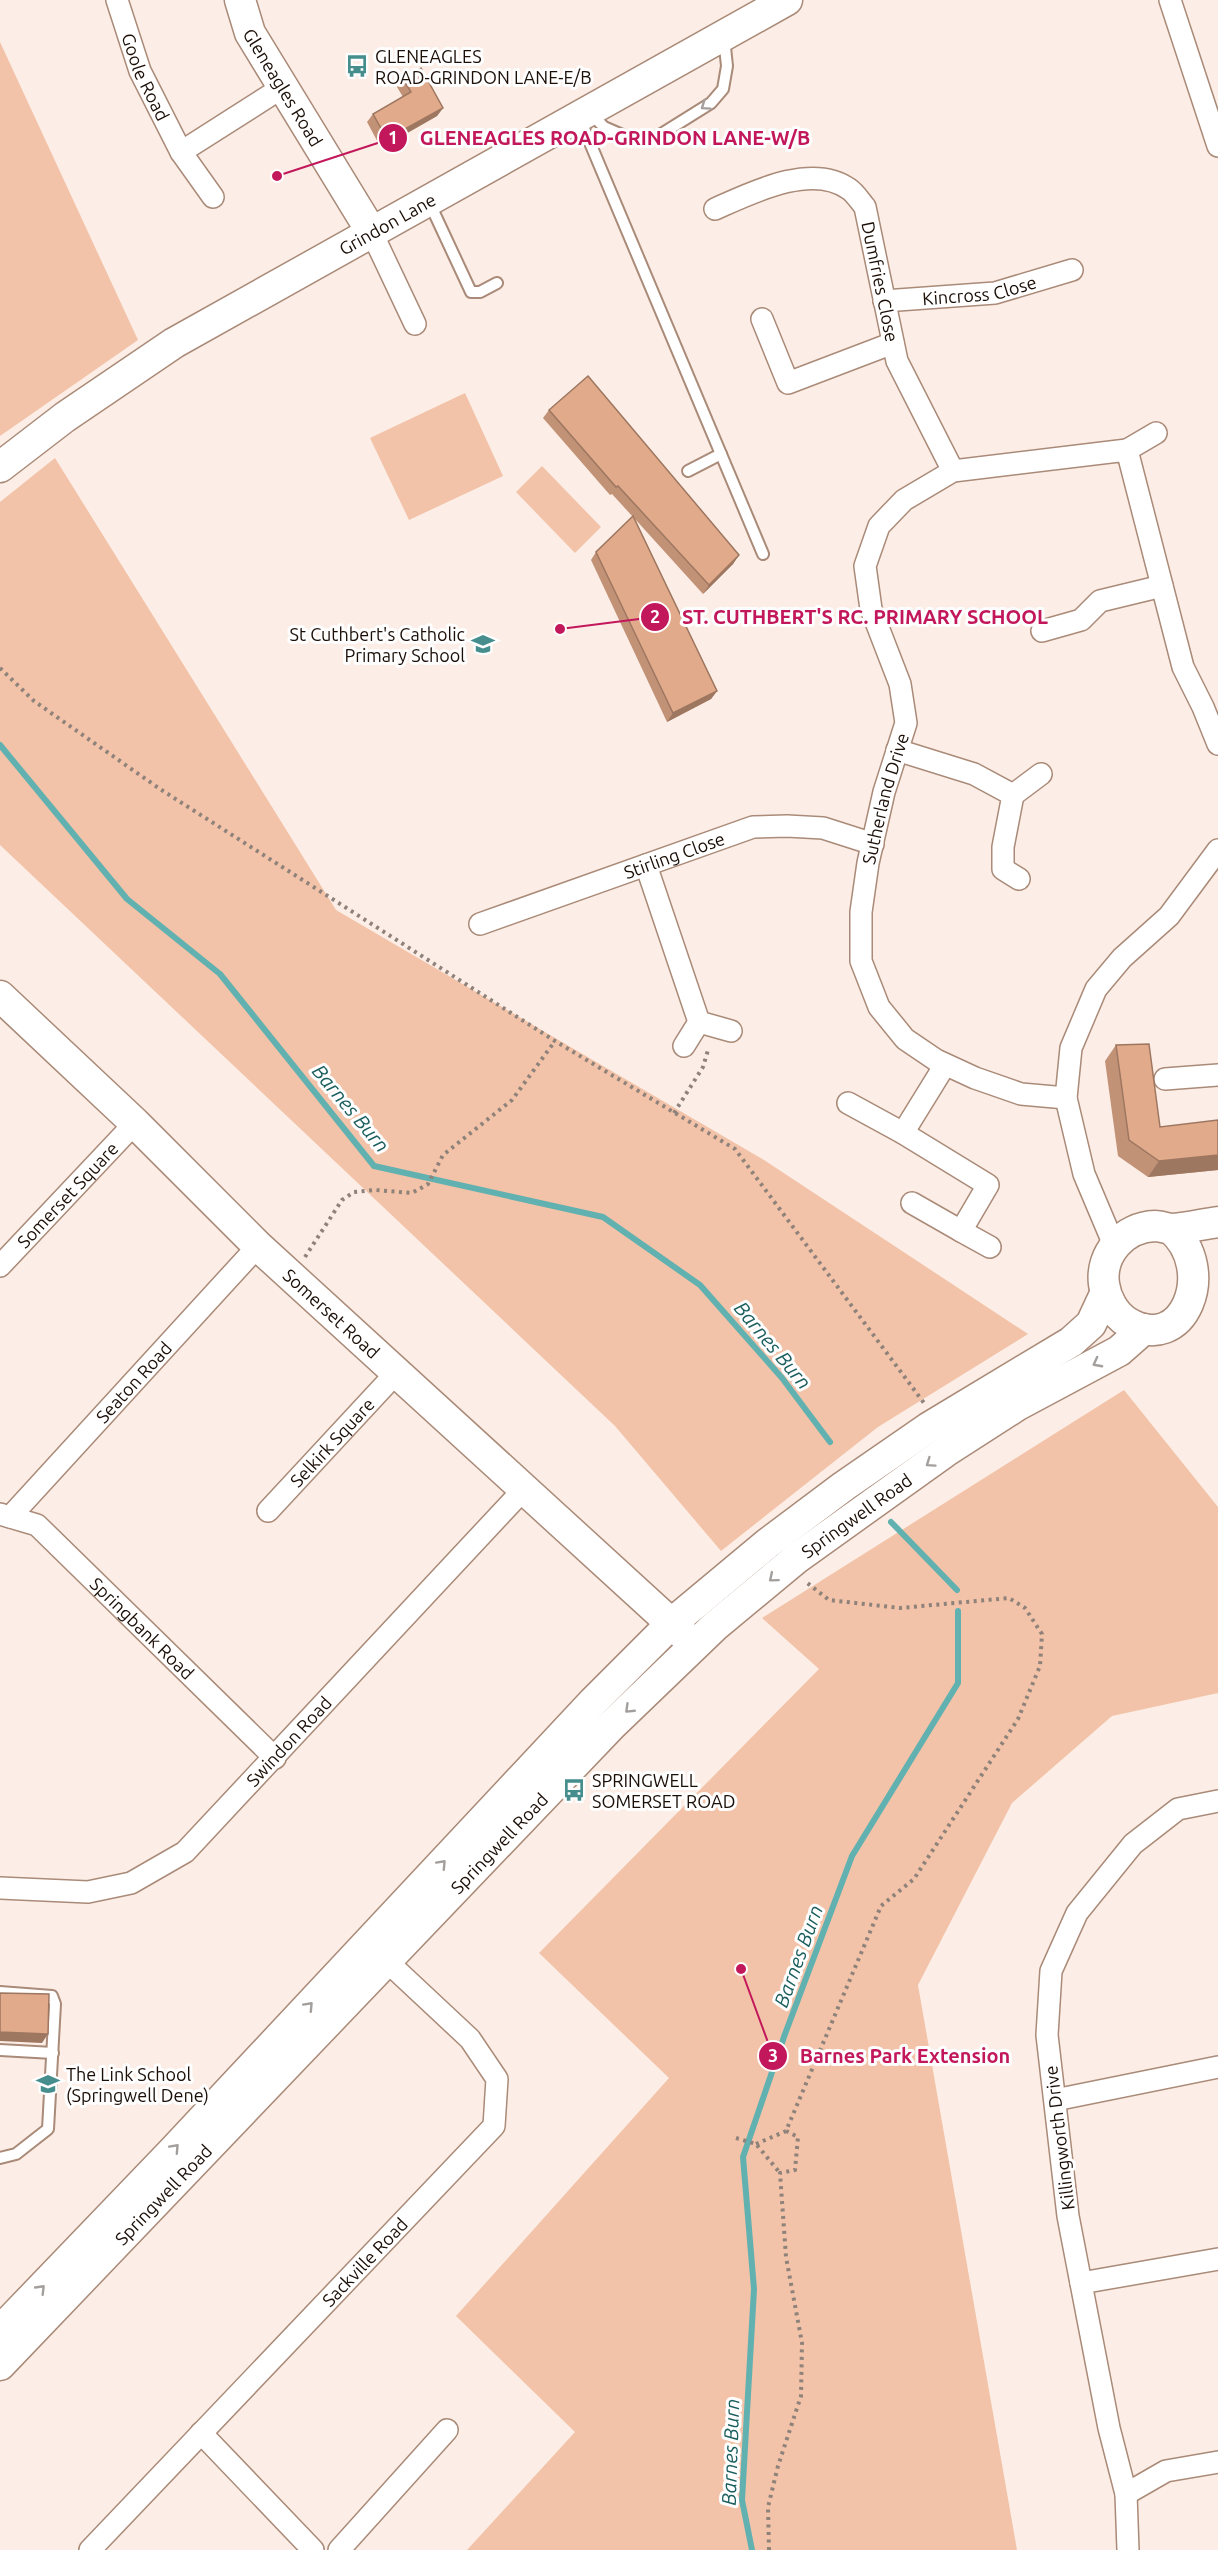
<svg xmlns="http://www.w3.org/2000/svg" width="1218" height="2550" viewBox="0 0 1218 2550" font-family="Ubuntu,sans-serif">
	<style>
		.green { fill: #f2c3a8 }
		.lines { fill: none; stroke-linecap: round; stroke-linejoin: round }
		.stream { stroke: #61b1b0; stroke-width: 6 }
		.lane-casing { stroke: #aa8a78; stroke-width: 14 }
		.street-casing { stroke: #aa8a78; stroke-width: 24 }
		.secondary-casing { stroke: #aa8a78; stroke-width: 33 }
		.path { stroke: #8f827a; stroke-width: 4; stroke-dasharray: 3 4.5; stroke-linecap: butt }
		.lane { stroke: #fff; stroke-width: 10 }
		.street { stroke: #fff; stroke-width: 21 }
		.secondary { stroke: #fff; stroke-width: 30 }
		.wall { fill: #c29277 }
		.shaded-wall { fill: #9e7761 }
		.building { fill: #e1aa8a; stroke: #9e7761; stroke-width: 1.5 }
		.oneway { stroke: #a39f9c }
		.labels { text-anchor: middle; dominant-baseline: central; stroke-width: 6; stroke-linejoin: round; paint-order: stroke }
		.poi-label { font-size: 18px; fill: #1a0e07; stroke: #fefefe; text-anchor: start }
		.street-label { font-size: 18px; fill: #1a0e07; stroke: #fefefe }
		.water-label { font-size: 20px; font-style: italic; fill: #1b5e5e; stroke: #fefefe }
		.leader { fill: none; stroke: #c2185b; stroke-width: 2 }
		.callout-dot { fill: #c2185b; stroke: #fefefe; stroke-width: 2 }
		.mark-label { font-size: 18px; text-anchor: middle; font-weight: bold; fill: #fff }
		.callout-label { font-size: 20px; text-anchor: middle; font-weight: bold; fill: #c2185b; stroke: #fefefe; stroke-width: 6; stroke-linejoin: round; paint-order: stroke }
	</style>
	<rect width="100%" height="100%" fill="#fceee6"/>
	<g class="green">
		<polygon points="0,42 138,340 0,436"/>
		<polygon points="465,393 503,476 409,520 370,438"/>
		<polygon points="55,458 336,910 764,1160 1028,1334 878,1427 721,1551 615,1426 0,845 0,502"/>
		<polygon points="542,466 601,527 575,553 516,492"/>
		<polygon points="1124,1390 1218,1507 1218,1693 1112,1716 1012,1803 918,1985 1017,2550 467,2550 575,2432 456,2316 669,2078 539,1953 819,1669 762,1618"/>
	</g>
	<g class="lines">
		<g class="stream">
			<polyline points="0,745 127,899 220,974 374,1166 603,1217 700,1285 782,1378 830,1442"/>
			<polyline points="891,1522 957,1590"/>
			<polyline points="752,2550 742,2500 754,2289 743,2157 785,2034 852,1856 958,1683 958,1611"/>
		</g>
		<g class="lane-casing">
			<g id="lane">
				<polyline points="589,112 604,127 627,137 655,138 711,103 723,89 727,66 724,38"/>
				<polyline points="580,119 763,554"/>
				<polyline points="430,204 471,292 480,292 497,283"/>
				<polyline points="688,471 721,454"/>
				<polyline points="0,1992 52,1996 55,2004 48,2129 16,2154 0,2158"/>
				<polyline points="0,2050 53,2053"/>
			</g>
		</g>
		<g class="street-casing">
			<g id="street">
				<path id="s1" d="M117,0L140,71L181,152L213,197"/>
				<polyline points="1170,0 1218,146"/>
				<polyline points="181,152 283,87"/>
				<path id="s2" d="M715,209C751,193 812,162 849,189C855,193 860,201 865,207L897,361L953,471"/>
				<polyline points="371,231 415,324"/>
				<path id="s3" d="M884,301L995,293L1072,270"/>
				<polyline points="762,319 788,383 893,343"/>
				<polyline points="1127,450 1156,433"/>
				<polyline points="1042,631 1081,620 1100,601 1162,586"/>
				<polyline points="897,750 974,774 1013,795 1003,847 1003,869 1019,879"/>
				<polyline points="1013,795 1041,774"/>
				<polyline points="646,865 699,1022 684,1046"/>
				<path id="s4" d="M480,924L753,827L787,826L823,828L873,844"/>
				<polyline points="699,1022 731,1031"/>
				<polyline points="1165,1079 1218,1075"/>
				<path id="s5" d="M1066,1098L1021,1094L975,1078L936,1060L905,1039L879,1007L861,961V912L868,863L884,792L906,723L900,684L871,609L865,566L879,526L904,500L953,471L1127,450L1183,667L1203,707L1218,744"/>
				<polyline points="848,1103 903,1133 945,1065"/>
				<polyline points="903,1133 988,1185 961,1231 912,1203"/>
				<polyline points="961,1231 990,1247"/>
				<polyline points="1114,1245 1084,1174 1066,1098 1071,1048 1096,989 1122,958 1169,916 1218,850"/>
				<path id="s6" d="M0,1266L135,1123"/>
				<path id="s7" d="M268,1511L397,1372"/>
				<path id="s8" d="M0,1514L37,1525L275,1758"/>
				<path id="s9" d="M10,1517L258,1246"/>
				<path id="s10" d="M0,1888L88,1892L131,1883L185,1852L525,1488"/>
				<polyline points="1055,2100 1218,2067"/>
				<polyline points="1081,2283 1218,2259"/>
				<polyline points="201,2433 313,2550"/>
				<polyline points="1126,2494 1166,2471 1218,2462"/>
				<path id="s11" d="M90,2550L494,2126L497,2079L470,2039L377,1952"/>
				<polyline points="339,2550 447,2430"/>
				<polyline points="1128,2550 1126,2494 1109,2428 1068,2216 1047,2035 1051,1971 1077,1913 1133,1844 1178,1809 1218,1801"/>
			</g>
		</g>
		<g class="secondary-casing">
			<g id="secondary">
				<path id="s12" d="M240,0L250,33L371,231"/>
				<path id="s13" d="M0,467L65,417L174,343L787,0"/>
				<path id="s14" d="M0,996L135,1123L258,1246L686,1637"/>
				<path d="M1171,1229C1218,1269 1184,1357 1127,1322C1114,1314 1106,1298 1104,1284C1100,1254 1124,1227 1155,1226C1161,1226 1167,1229 1173,1229C1188,1228 1203,1224 1218,1222"/>
				<polyline points="0,2331 173,2151 593,1702 672,1623 768,1543 844,1486 928,1428 1071,1342 1091,1324 1105,1294"/>
				<path id="s15" d="M0,2365L612,1725L715,1626L797,1558L945,1452L1018,1405L1119,1351L1144,1329"/>
			</g>
		</g>
		<g class="path">
			<polyline points="0,668 34,701 160,789 555,1041 735,1149 924,1403"/>
			<polyline points="674,1113 703,1067 708,1050"/>
			<polyline points="305,1257 342,1200 354,1192 375,1190 412,1193 428,1184 443,1155 512,1100 555,1041"/>
			<polyline points="736,2138 756,2144 780,2173"/>
			<polyline points="756,2144 786,2131"/>
			<polyline points="769,2550 768,2507 778,2466 801,2396 802,2343 786,2257 780,2173 795,2170 798,2137 786,2131 881,1906 914,1879 1018,1719 1040,1666 1042,1634 1025,1608 1009,1598 900,1608 829,1600 806,1582"/>
		</g>
		<use href="#lane" class="lane"/>
		<use href="#street" class="street"/>
		<use href="#secondary" class="secondary"/>
	</g>
	<g class="wall">
		<polygon points="403,79 443,108 437,116 381,148 367,122 373,114 403,97 397,87"/>
		<polygon points="549,410 739,555 733,564 703,594 635,519 717,691 711,699 667,722 591,560 596,552 633,517 612,494 610,495 543,418"/>
		<polygon points="1116,1045 1160,1127 1218,1120 1218,1170 1148,1177 1118,1156 1105,1061"/>
	</g>
	<g class="shaded-wall">
		<polygon points="443,108 437,116 381,148 387,139"/>
		<polygon points="739,555 733,564 703,594 709,585"/>
		<polygon points="717,691 711,699 667,722 673,713"/>
		<polygon points="1218,1155 1218,1170 1148,1177 1159,1161"/>
		<polygon points="0,2032 48,2034 42,2043 0,2041"/>
	</g>
	<g class="building">
		<polygon points="421,68 443,108 387,139 373,114 411,92 403,79"/>
		<polygon points="588,376 739,555 709,585 618,486 616,487 549,410"/>
		<polygon points="633,516 717,691 673,713 596,552"/>
		<polygon points="1149,1044 1160,1127 1218,1120 1218,1155 1159,1161 1129,1140 1116,1045"/>
		<polygon points="0,1993 49,1994 48,2034 0,2032"/>
	</g>
	<defs><path id="oneway-chevron" d="M-2-3.5L2.5 0L-2 3.5" fill="none" stroke-width="1.6" stroke-linecap="round" stroke-linejoin="round" transform="scale(1.5)"/></defs>
	<g class="oneway">
		<use href="#oneway-chevron" transform="translate(705 106) rotate(145)"/>
		<use href="#oneway-chevron" transform="translate(1097 1363) rotate(152)"/>
		<use href="#oneway-chevron" transform="translate(930 1463) rotate(145)"/>
		<use href="#oneway-chevron" transform="translate(773 1578) rotate(140)"/>
		<use href="#oneway-chevron" transform="translate(629 1709) rotate(136)"/>
		<use href="#oneway-chevron" transform="translate(442 1864) rotate(-47)"/>
		<use href="#oneway-chevron" transform="translate(309 2006) rotate(-47)"/>
		<use href="#oneway-chevron" transform="translate(175 2148) rotate(-47)"/>
		<use href="#oneway-chevron" transform="translate(41 2289) rotate(-46)"/>
	</g>
	<defs>
		<g id="bus-bare" transform="scale(1.8)"><path d="M-5-6H5V4H4V6H2V4H-2V6H-4V4H-5ZM-3.5-4V0h7V-4ZM-3.5 1.2v1.5H-2V1.2ZM2 1.2v1.5H3.5V1.2Z" fill="#468e8d" stroke="#fefefe" stroke-width="2.5" paint-order="stroke"/></g>
		<g id="school-bare" transform="scale(1.8)"><path d="M0-5L7-2L0 1L-7-2ZM-4 1L0 2.5L4 1V4Q0 6-4 4Z" fill="#468e8d" stroke="#fefefe" stroke-width="2.5" paint-order="stroke"/></g>
	</defs>
	<g fill-rule="evenodd">
		<use href="#bus-bare" x="357" y="66"/>
		<use href="#school-bare" x="483" y="644"/>
		<use href="#bus-bare" x="574" y="1790"/>
		<use href="#school-bare" x="48" y="2084"/>
	</g>
	<g class="labels">
		<g class="poi-label">
			<text x="375" y="56">GLENEAGLES<tspan x="375" dy="21">ROAD-GRINDON LANE-E/B</tspan></text>
			<text x="465" y="634" text-anchor="end">St Cuthbert's Catholic<tspan x="465" dy="21">Primary School</tspan></text>
			<text x="592" y="1780">SPRINGWELL<tspan x="592" dy="21">SOMERSET ROAD</tspan></text>
			<text x="66" y="2074">The Link School<tspan x="66" dy="21">(Springwell Dene)</tspan></text>
		</g>
		<g class="street-label">
			<text stroke="none"><textPath href="#s1" startOffset="82">Goole Road</textPath></text>
			<text stroke="none"><textPath href="#s12" startOffset="98">Gleneagles Road</textPath></text>
			<text stroke="none"><textPath href="#s13" startOffset="458">Grindon Lane</textPath></text>
			<text stroke="none"><textPath href="#s2" startOffset="242">Dumfries Close</textPath></text>
			<text stroke="none"><textPath href="#s3" startOffset="96">Kincross Close</textPath></text>
			<text stroke="none"><textPath href="#s5" startOffset="430">Sutherland Drive</textPath></text>
			<text stroke="none"><textPath href="#s4" startOffset="206">Stirling Close</textPath></text>
			<text stroke="none"><textPath href="#s6" startOffset="98">Somerset Square</textPath></text>
			<text stroke="none"><textPath href="#s14" startOffset="459">Somerset Road</textPath></text>
			<text stroke="none"><textPath href="#s9" startOffset="183">Seaton Road</textPath></text>
			<text stroke="none"><textPath href="#s7" startOffset="94">Selkirk Square</textPath></text>
			<text stroke="none"><textPath href="#s15" startOffset="1208">Springwell Road</textPath></text>
			<text stroke="none"><textPath href="#s8" startOffset="186">Springbank Road</textPath></text>
			<text stroke="none"><textPath href="#s10" startOffset="346">Swindon Road</textPath></text>
			<text stroke="none"><textPath href="#s15" startOffset="722">Springwell Road</textPath></text>
			<text transform="translate(1059 2138) rotate(-97)">Killingworth Drive</text>
			<text stroke="none"><textPath href="#s15" startOffset="236">Springwell Road</textPath></text>
			<text stroke="none"><textPath href="#s11" startOffset="398">Sackville Road</textPath></text>
		</g>
		<g class="water-label">
			<text transform="translate(351 1108) rotate(50)">Barnes Burn</text>
			<text transform="translate(773 1345) rotate(50)">Barnes Burn</text>
			<text transform="translate(798 1956) rotate(-70)">Barnes Burn</text>
			<text transform="translate(730 2452) rotate(-88)">Barnes Burn</text>
		</g>
	</g>
	<path class="leader" d="M277 176L393 138M560 629L655 617M741 1969L773 2056"/>
	<g class="callout-dot">
		<circle cx="277" cy="176" r="6"/>
		<circle cx="560" cy="629" r="6"/>
		<circle cx="741" cy="1969" r="6"/>
		<circle cx="393" cy="138" r="15"/>
		<circle cx="655" cy="617" r="15"/>
		<circle cx="773" cy="2056" r="15"/>
	</g>
	<g class="mark-label">
		<text x="393" y="144">1</text>
		<text x="655" y="623">2</text>
		<text x="773" y="2062">3</text>
	</g>
	<g class="callout-label">
		<text x="615" y="145">GLENEAGLES ROAD-GRINDON LANE-W/B</text>
		<text x="865" y="624">ST. CUTHBERT'S RC. PRIMARY SCHOOL</text>
		<text x="905" y="2063">Barnes Park Extension</text>
	</g>
</svg>
